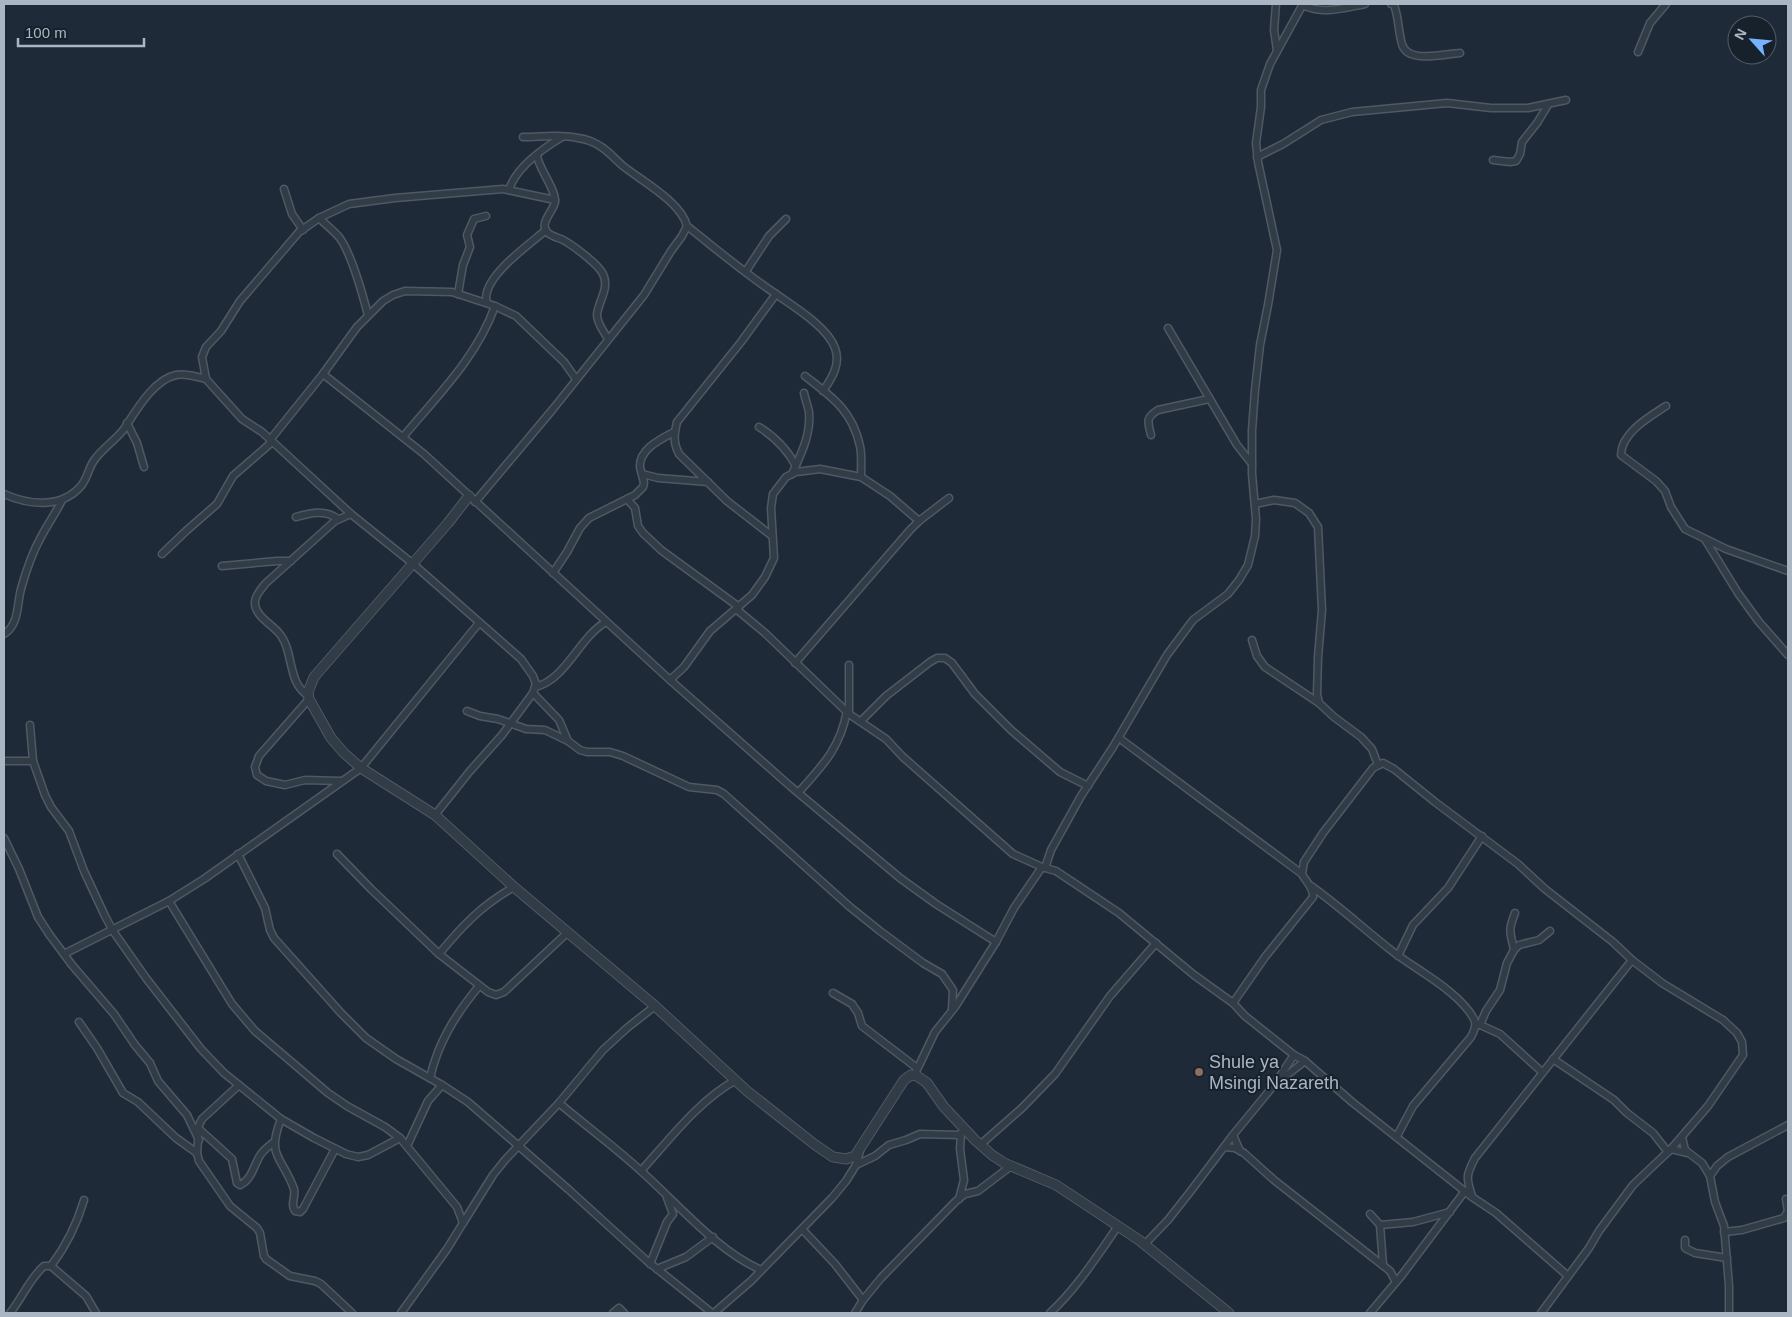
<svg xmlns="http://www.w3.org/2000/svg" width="1792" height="1317" viewBox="0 0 1792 1317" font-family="Arial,sans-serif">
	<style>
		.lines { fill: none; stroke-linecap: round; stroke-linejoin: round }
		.minor-casing { stroke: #4f5966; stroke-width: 9 }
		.tertiary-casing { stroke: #4f5966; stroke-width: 11 }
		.minor { stroke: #313c47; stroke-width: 6 }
		.tertiary { stroke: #313c47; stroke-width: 9 }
		.education-dot { fill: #8d6e63; stroke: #17212c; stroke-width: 2 }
		.labels { text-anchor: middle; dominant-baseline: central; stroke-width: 4; stroke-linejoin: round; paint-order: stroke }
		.poi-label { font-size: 18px; fill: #abb6c5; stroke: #17212c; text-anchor: start }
	</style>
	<rect width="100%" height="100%" fill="#1e2a37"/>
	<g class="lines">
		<g class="minor-casing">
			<g id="minor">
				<polyline points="1276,4 1274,30 1277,50"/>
				<path d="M1391,4L1394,5C1399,18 1398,31 1402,44C1407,64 1444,54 1460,53"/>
				<path d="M1302,5C1324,15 1343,8 1365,4"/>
				<polyline points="1638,52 1650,23 1666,4"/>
				<path d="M537,156C539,169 556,189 555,202C553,212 538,224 548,233C553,237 560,238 565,241C575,247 598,264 603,274C610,289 598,301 597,315C597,323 604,332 608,339"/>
				<polyline points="1257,157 1283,144 1321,120 1352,112 1447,103 1491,108 1528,108 1566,100"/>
				<polyline points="1493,160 1510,162 1516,161 1520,154 1522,142 1537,123 1548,105"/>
				<polyline points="284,189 292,214 303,230"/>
				<path d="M509,190C516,167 542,149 562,137"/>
				<path d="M319,218C325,224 333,230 339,237C351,252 363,296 368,315"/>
				<path d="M687,226C715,248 743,272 773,292C791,305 827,326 835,348C841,364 832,378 823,391"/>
				<polyline points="746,271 769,236 786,219"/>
				<polyline points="458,294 463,265 470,247 467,235 474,219 486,216"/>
				<path d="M487,303C479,279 530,244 546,230"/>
				<polyline points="1168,328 1237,445 1252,464"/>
				<polyline points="323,374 424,454 670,680 790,786 900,878 936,904 996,942"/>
				<path d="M805,376C832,397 852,410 860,446C862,455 861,467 861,477"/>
				<path d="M1666,406C1649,417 1621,433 1621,455L1656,481L1665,491L1671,507L1685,529L1726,549L1788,571"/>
				<polyline points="127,423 137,443 144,467"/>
				<path d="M759,427C775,437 787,449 796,466"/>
				<path d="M1151,435C1148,422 1145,418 1158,410L1209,399"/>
				<path d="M403,437C437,396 477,357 495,306"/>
				<polyline points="270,440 323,374 357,327 383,301 393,295 405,291 452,292 495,306 516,316 564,362 576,379"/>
				<polyline points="642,474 658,478 708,482"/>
				<path d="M792,474C801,454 811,435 809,412C808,406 805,399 804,393"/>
				<path d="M4,494C29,505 61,509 81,486C87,479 88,470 93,462C101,449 115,441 124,429C136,411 153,380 176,375C185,373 197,377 206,379"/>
				<polyline points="627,499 635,508 638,526 643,533 661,550 739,607"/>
				<path d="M475,502L553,409L644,295L671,251L682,236L687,226C681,202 642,181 623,166C616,160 610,153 603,148C596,143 586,139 578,138C560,134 541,137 523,137"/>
				<polyline points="1255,504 1274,500 1295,503 1309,513 1318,527 1322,610 1318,657 1317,694 1319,703 1334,717 1361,737 1372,749 1378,765"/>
				<path d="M296,517C310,513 325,509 338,519"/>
				<path d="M772,536L727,501L679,454C673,442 674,435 677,422L741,342L776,294"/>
				<polyline points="1706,541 1738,593 1759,622 1788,655"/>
				<polyline points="162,554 186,531 217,504 233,476 272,442"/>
				<polyline points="222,566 277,561 291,561"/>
				<path d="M553,573L567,552L580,528L589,518L635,495L643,487L644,483C643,478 641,472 640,467C639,449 661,439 674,432"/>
				<polyline points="736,609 765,633 849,714 886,739 903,757 1013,854 1042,867"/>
				<path d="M4,634C19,625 17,604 21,589C26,571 32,553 41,537C47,525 56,513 62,500"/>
				<polyline points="1252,640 1257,656 1265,667 1319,703"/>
				<polyline points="795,663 910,530 919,521 949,498"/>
				<polyline points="670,680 684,667 710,631 752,595 765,577 774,558 771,508 773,494 786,477 796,472 820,469 861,477 890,496 919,521"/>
				<path d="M535,687C566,680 579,637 606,622"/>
				<polyline points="533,693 559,720 568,741 580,750 587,752 610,752 623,756 689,787 717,790 724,794 850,907 880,931 923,963 942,974 953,990 952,1009"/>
				<path d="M309,696C286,683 295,650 278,632C271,624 254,615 255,602C255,595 262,588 266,583L335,521L351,514"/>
				<polyline points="309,699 259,756 255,767 257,775 266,781 285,785 305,780 342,781"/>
				<polyline points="467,711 480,716 498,719 526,729 545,730 568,741"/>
				<polyline points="849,714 849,665"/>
				<polyline points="861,721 886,696 930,662 937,658 945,658 952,663 975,694 1011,730 1060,772 1088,786"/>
				<polyline points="30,725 33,761 45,795 51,807 69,831 84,871 105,916 113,931 146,978 201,1049 224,1073 281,1119 314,1138 346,1154 358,1157 368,1155 400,1138"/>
				<polyline points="1119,738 1302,874"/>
				<polyline points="4,761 33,761"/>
				<path d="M799,792C823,765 840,748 847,711"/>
				<polyline points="435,815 470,771 502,735 533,693 536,684 533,676 521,659 412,563 351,514 262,432 242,419 206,379 202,357 206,347 221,331 240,301 299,232 319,218 349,204 395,198 503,189 555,200"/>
				<polyline points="4,838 19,869 38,917 49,934 72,965 114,1014 135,1045 150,1063 158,1081 187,1115 199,1140"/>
				<polyline points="238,854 265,908 270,930 274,938 341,1013 366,1038 396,1059 442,1085 468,1102 568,1189 646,1260 712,1313"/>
				<polyline points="337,854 371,889 439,954 488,992 496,995 504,992 568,932"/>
				<polyline points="1045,868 1051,850 1081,796 1113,747 1167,655 1193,620 1228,594 1239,580 1248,565 1255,536 1256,519 1252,474 1252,430 1255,390 1260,345 1268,305 1277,250 1258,162 1256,143 1261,107 1261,90 1270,64 1303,4"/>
				<path d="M1311,886C1339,906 1364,929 1392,951C1416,970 1459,991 1474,1019C1477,1025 1474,1031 1471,1037L1413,1106L1397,1136"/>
				<polyline points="169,901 232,1004 255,1031 328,1093 347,1106 385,1127 400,1138 457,1207 463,1223 447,1249 401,1313"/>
				<path d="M1514,949C1510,933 1508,930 1515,913"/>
				<polyline points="64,954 169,901 204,879 361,768 479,623"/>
				<path d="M439,954C463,925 481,906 514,887"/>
				<polyline points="1398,956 1413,925 1448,888 1482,836"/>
				<polyline points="833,993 852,1004 858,1013 862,1026 917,1068"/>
				<path d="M1233,1003L1265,957L1313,897C1314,888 1306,882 1302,874L1304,862L1323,833L1373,768L1383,763L1394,769L1435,802L1518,864L1545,889L1613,942L1632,960L1662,983L1723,1020L1737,1033L1742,1042L1743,1055L1708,1106L1671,1149L1633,1185L1599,1231L1589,1248L1541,1313"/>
				<polyline points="79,1022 97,1048 123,1093 138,1102 176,1138 197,1153"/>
				<polyline points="1478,1024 1500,1034 1542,1072"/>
				<polyline points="1480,1025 1486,1011 1500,990 1507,963 1514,950 1519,945 1539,940 1550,931"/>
				<polyline points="1553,1059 1614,1100 1627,1113 1653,1133 1668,1152"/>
				<polyline points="914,1076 935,1032 955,1007 996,942 1014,908 1042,867 1056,871 1119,913 1194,975 1233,1003 1245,1016 1294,1055 1305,1061 1352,1102 1472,1197 1496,1213 1568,1276"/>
				<path d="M430,1078C438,1042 456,1014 479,986"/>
				<polyline points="1278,1082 1305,1061"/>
				<path d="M239,1085L202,1119L198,1127L199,1129L232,1159L237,1183L240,1185C252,1180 254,1164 261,1154C265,1149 269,1146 274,1142"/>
				<path d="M559,1103C586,1126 615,1147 641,1171C678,1204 716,1250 761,1270"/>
				<path d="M281,1119C266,1157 282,1156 294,1189C296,1197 290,1204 295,1211L300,1212L303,1209L335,1149"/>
				<polyline points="199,1129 197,1153 199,1161 230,1206 257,1228 260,1233 264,1256 266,1259 290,1276 315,1281 321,1284 352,1313"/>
				<polyline points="1233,1135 1240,1151"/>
				<polyline points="1682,1137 1685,1150 1702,1163 1710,1176 1715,1202 1724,1226 1729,1286 1729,1313"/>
				<polyline points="980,1145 1022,1108 1055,1074 1110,996 1156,943"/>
				<polyline points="407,1146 428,1101 442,1085"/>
				<polyline points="1224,1147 1235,1148 1244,1153 1274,1180 1390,1271 1396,1282"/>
				<polyline points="1671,1149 1688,1153"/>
				<polyline points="856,1165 875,1156 889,1145 906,1140 920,1134 960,1135"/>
				<path d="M641,1171C669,1140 699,1100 736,1080"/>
				<polyline points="1710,1176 1717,1166 1728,1157 1788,1125"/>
				<path d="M1472,1196C1466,1178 1466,1175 1475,1158L1632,960"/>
				<polyline points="959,1199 964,1180 960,1149 961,1133"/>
				<polyline points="1370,1214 1380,1225 1383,1265"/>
				<polyline points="463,1223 493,1175 505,1160 559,1103 603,1050 627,1028 655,1006"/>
				<polyline points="1380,1225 1413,1222 1450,1212"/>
				<polyline points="802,1229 835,1264 863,1300"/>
				<polyline points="1724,1232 1742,1230 1784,1218 1788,1211 1786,1199"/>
				<polyline points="1685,1240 1685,1248 1695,1253 1727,1258"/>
				<polyline points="1144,1245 1168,1220 1190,1192 1233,1135 1274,1085 1294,1055"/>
				<polyline points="650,1264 667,1222 673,1214 667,1198"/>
				<polyline points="51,1266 86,1296 96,1313"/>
				<polyline points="657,1269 686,1257 713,1237"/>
				<path d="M10,1313C22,1298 30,1278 44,1266H51C66,1246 77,1224 84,1200"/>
				<polyline points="613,1313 619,1308 624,1313"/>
				<polyline points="714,1313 751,1281 832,1198 846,1181 856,1165 860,1151"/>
				<polyline points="855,1313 863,1300 881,1278 956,1201 965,1194 978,1191 1011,1166"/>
				<path d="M1050,1313C1077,1288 1097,1256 1118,1226"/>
				<polyline points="1370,1313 1402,1275 1465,1191"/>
			</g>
		</g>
		<g class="tertiary-casing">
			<polyline id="tertiary" points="469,496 448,523 314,677 308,692 309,699 331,738 344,753 361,768 435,815 514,887 655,1006 747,1091 814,1144 833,1157 846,1159 855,1156 904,1080 911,1075 917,1076 927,1083 944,1107 975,1140 992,1155 1004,1163 1056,1185 1097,1212 1139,1240 1229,1313"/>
		</g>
		<use href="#minor" class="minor"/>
		<use href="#tertiary" class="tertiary"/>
	</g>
	<circle class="education-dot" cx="1199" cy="1072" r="5"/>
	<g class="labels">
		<g class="poi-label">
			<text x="1209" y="1062">Shule ya<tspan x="1209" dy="21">Msingi Nazareth</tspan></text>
		</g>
	</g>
	<rect width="1792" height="1317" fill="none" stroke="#abb6c5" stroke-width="10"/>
	<g transform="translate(1752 40) rotate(297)"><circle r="24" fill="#17212c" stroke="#525d69"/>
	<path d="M0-4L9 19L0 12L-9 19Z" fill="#76b2ff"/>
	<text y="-8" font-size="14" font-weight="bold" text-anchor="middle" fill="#abb6c5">N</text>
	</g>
	<path d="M18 38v8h126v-8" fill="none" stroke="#abb6c5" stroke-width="2.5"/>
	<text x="25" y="38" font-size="15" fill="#abb6c5" stroke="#17212c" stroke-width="4" paint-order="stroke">100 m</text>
</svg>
